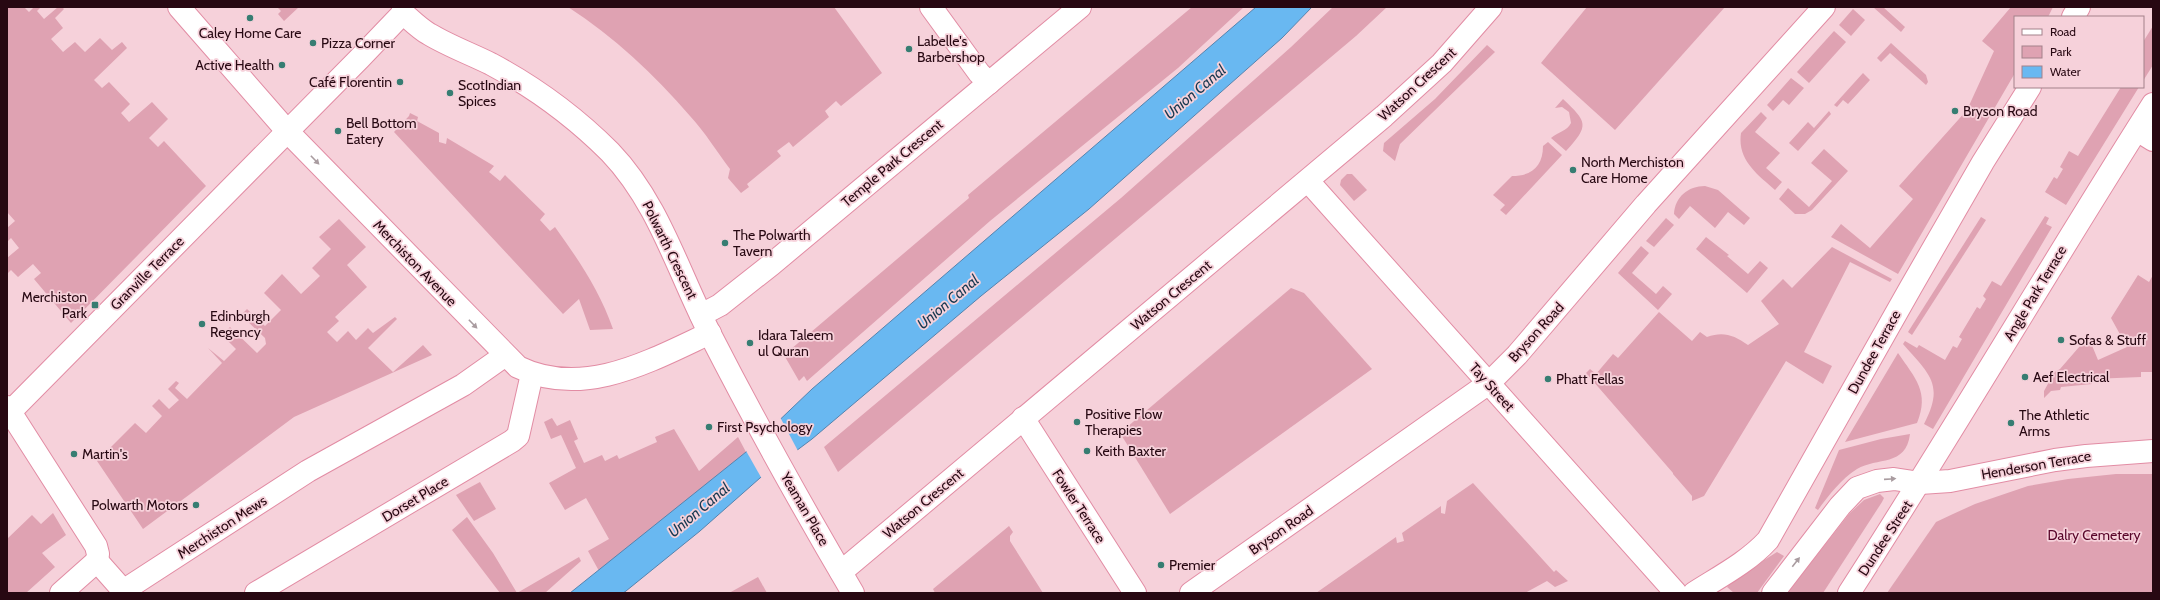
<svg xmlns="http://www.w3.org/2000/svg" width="2160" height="600" viewBox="0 0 2160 600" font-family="Cabin,sans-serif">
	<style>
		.green { fill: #dfa2b2 }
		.water { fill: #69b8f1; stroke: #5583ae }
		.pier { fill: #f6d1da }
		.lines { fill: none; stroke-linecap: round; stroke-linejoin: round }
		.street-casing { stroke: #e28ca4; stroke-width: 24 }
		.secondary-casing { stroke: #e28ca4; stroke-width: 24 }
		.street { stroke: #fff; stroke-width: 22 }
		.secondary { stroke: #fff; stroke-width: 22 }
		.oneway { fill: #a99ca0 }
		.poi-dot { fill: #377d72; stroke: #f6d1da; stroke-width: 1.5 }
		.labels { text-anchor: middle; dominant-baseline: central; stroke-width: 3.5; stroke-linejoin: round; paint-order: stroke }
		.poi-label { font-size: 14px; fill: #270812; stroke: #f6d1da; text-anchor: start }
		.street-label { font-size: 14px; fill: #270812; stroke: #f6d1da }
		.park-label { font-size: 14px; fill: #580529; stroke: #f6d1da }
		.water-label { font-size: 15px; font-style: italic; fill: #163850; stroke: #f6d1da }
	</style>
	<rect width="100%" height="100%" fill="#f6d1da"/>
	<g class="green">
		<polygon points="7,7 24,7 29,12 34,7 41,7 37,11 44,19 58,7 62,7 64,9 55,18 63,28 51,39 63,52 75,42 85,52 100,38 112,50 122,42 127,48 94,80 102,88 109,82 130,104 121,113 129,122 152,102 168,119 149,138 158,147 164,141 206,186 71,323 34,279 41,273 33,264 18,277 11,270 7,274 7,258 19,248 11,238 7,242 7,228 15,221 7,212"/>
		<polygon points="277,7 299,7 284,21 278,14 281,11"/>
		<path d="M568,7H834L882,73L841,106L836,101L825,111L829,117L793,147L789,142L777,151L781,156L747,184L749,187L741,193L728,178L730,169C717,152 705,132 690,116C654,74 614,37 568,7Z"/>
		<polygon points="1192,7 1244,7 1178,68 990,221 807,381 804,376 799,381 784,355 969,198 968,195"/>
		<polygon points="1333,7 1387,7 1356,36 838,472 824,447 1121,198 1291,47"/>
		<polygon points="1587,7 1725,7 1615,130 1541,63"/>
		<polygon points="1873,7 1883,7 1905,27 1901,32"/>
		<polygon points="2011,7 2053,7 2048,17 2015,17 2015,73 1898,274 1831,237 1841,224 1870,248 1913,199 1899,186 1967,110 1994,51 1982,41"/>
		<polygon points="1853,9 1865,20 1851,36 1839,25"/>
		<polygon points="2153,26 2153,65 2143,81 2143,42"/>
		<polygon points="1834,31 1846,42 1809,83 1797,72"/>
		<polygon points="1891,43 1926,75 1928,82 1926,85 1890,53 1881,62 1877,58"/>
		<polygon points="1487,45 1495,52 1400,144 1395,161 1383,151 1384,143 1435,99"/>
		<polygon points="1863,73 1870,80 1848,104 1843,100 1837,107 1834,105"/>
		<polygon points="1791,78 1804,88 1789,105 1783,100 1773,111 1767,105"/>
		<polygon points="2121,87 2139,87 2066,205 2045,192 2054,177 2057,179 2063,169 2060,167 2069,151 2078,156"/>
		<path d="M1563,99C1587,122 1590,125 1566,151L1551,138C1558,132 1567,131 1571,123L1569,112L1562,107L1555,108Z"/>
		<polygon points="1829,111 1831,114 1798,151 1789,143 1808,122 1814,128"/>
		<path d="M1761,112L1767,118L1755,132L1780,153L1766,168L1782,182L1775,190C1757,174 1737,160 1741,133Z"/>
		<path d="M410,113L418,117L417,121L439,133V142L446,144L447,138L494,166L489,172L500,181L505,175L545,214L540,220L550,231L555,227C578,259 600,291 613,329L590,330L579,299L563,314L394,132L409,116Z"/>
		<path d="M1548,142L1562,155L1506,215L1500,210L1505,205L1493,195L1512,176C1532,176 1543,166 1543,146Z"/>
		<polygon points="1824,149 1848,171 1812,210 1805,214 1795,214 1779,199 1788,188 1809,207 1832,181 1811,163"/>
		<polygon points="1347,174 1352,174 1367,190 1354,201 1340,185 1341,180"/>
		<path d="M1705,186L1718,190L1750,218L1744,225L1728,212L1715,228L1690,206L1679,219L1674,214C1675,197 1688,186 1705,186Z"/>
		<path d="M2045,216L2049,218L2046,224L2052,227L1933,429L1924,424C1945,384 1929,374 1903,344L1905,341L1917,348L1919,345L1945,360L1953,346L1957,348L1962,339L1959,337L1977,307L1980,309L1986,299L1983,296L1992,281L2001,286Z"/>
		<polygon points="1981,217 1986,220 1912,335 1908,332"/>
		<polygon points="1666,218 1674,225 1654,247 1646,241"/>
		<polygon points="339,219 366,247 347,265 367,287 335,317 339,321 327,332 337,342 348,331 356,340 368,328 373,333 395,317 397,319 368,348 393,372 423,345 432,355 294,417 143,529 97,461 135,423 146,433 162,416 152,406 159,399 169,409 179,400 168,389 176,381 179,383 175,388 187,399 222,363 208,348 224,361 236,349 222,335 230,327 257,353 266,344 265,338 241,315 247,309 265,326 281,310 264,293 282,274 301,294 320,276 312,268 331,249 319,237"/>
		<polygon points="1706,237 1729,255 1727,256 1748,274 1760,261 1768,268 1747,293 1696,249"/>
		<polygon points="1641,246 1649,253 1632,273 1656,294 1663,286 1672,294 1658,310 1618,273"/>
		<path d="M1832,247L1892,279L1890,282L1850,262L1804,352L1832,366L1823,384L1786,361L1704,496L1692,501V496L1673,474V473L1586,373L1590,369L1596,374L1613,354L1618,358L1659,312L1692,341L1700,332L1707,337C1723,331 1734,335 1748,345L1779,324L1761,301L1783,279L1792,288Z"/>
		<polygon points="2138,275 2149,282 2153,275 2152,372 2141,372 2141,377 2092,379 2092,384 2061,387 2060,390 2051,391 2044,398 2044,391 2049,382 2043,379 2060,369 2086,339 2091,343 2098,360 2127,347 2111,318"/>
		<polygon points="1291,288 1304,293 1372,369 1170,514 1120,433"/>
		<path d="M1898,353C1915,378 1930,392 1917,423L1845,442Z"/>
		<polygon points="552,418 557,426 570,420 578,439 574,441 584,463 602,455 605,461 617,455 619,459 657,442 655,437 674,429 699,471 738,437 746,452 599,571 588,551 609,539 586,498 565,510 549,483 576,468 561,435 551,439 544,422"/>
		<path d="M1910,434C1906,467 1877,457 1857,469C1841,479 1829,495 1818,510L1815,508L1839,450L1881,439Z"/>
		<polygon points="2116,474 2153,474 2153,593 1887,593 1936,522 1953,514 1975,504 2028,486 2068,479"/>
		<polygon points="480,482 496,509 474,521 456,495"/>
		<polygon points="1473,483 1554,572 1556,570 1568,581 1555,587 1547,581 1525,593 1316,593 1396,537 1397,543 1404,541 1402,533 1441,506 1441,513 1445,514 1447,501"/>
		<polygon points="1880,494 1884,498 1882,502 1823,593 1787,593 1849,514 1864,500"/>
		<polygon points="53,513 66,535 42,553 55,567 26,593 7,593 7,539 32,515 41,524"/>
		<polygon points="467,517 493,553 517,593 579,557 581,561 545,593 500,593 452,530"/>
		<polygon points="1009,526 1013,532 1010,536 1010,541 1043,593 935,593 933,589"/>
		<polygon points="1777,552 1784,556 1757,593 1734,593 1727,587 1734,579"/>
		<polygon points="758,577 767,593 729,593"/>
	</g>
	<polygon class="water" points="1256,7 1312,7 1282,38 1089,209 981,296 812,439 760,478 700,531 626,591 623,593 570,593 746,452 812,389"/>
	<polygon class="pier" points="780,417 798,451 762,479 745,449"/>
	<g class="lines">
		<g class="street-casing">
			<g id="street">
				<path d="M179,7L288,132L518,367C583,399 650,361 710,333"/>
				<polyline points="931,7 979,73 989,83"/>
				<path d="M403,13C411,20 420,29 429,34C449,46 471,54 491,64C534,87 575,117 610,152C659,203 678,272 710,334C755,422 803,508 853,593"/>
				<polyline points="2073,17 2079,7"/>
				<polyline points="2137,130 2153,140"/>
				<polyline points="1308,181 1676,593"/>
				<polyline points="701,315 720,305 772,264 1080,7"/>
				<polyline points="7,407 96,546 98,554 97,561"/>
				<polyline points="1023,418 1135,593"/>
				<polyline points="97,561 120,587 126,589 308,471 463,385 504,356"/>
				<polyline points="841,572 1384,116 1442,63 1491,7"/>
				<polyline points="61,593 97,561"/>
				<polyline points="256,593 512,441 518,436 532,374"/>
				<polyline points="1191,593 1489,383 1517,355 1646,204 1824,7"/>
				<path d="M1694,593C1719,577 1748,562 1768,540L1911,287L1983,162L2030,87"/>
			</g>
		</g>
		<g class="secondary-casing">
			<g id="secondary">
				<polyline points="7,415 360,58 403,13 403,7"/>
				<polyline points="1773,593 1840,506 1857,488 1877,481 1894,479 1920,483 1950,481 2055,460 2086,456 2153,451"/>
				<path d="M1849,593C1953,432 2050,266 2153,104"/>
			</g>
		</g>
		<use href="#street" class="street"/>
		<use href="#secondary" class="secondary"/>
	</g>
	<defs><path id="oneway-solid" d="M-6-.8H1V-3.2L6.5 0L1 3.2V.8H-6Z"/></defs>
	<g class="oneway">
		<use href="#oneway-solid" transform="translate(315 160) rotate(46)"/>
		<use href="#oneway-solid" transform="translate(473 324) rotate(46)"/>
		<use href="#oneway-solid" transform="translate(1890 479) rotate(-4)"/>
		<use href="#oneway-solid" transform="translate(1796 562) rotate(-52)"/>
	</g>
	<g class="poi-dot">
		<circle cx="250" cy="18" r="4"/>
		<circle cx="313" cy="43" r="4"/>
		<circle cx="909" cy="49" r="4"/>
		<circle cx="282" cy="65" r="4"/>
		<circle cx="400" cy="82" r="4"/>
		<circle cx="450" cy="93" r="4"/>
		<circle cx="1955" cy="111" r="4"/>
		<circle cx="338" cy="131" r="4"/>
		<circle cx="1573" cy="170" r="4"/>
		<circle cx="725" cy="243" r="4"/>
		<rect x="91" y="301" width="8" height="8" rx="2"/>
		<circle cx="202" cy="324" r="4"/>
		<circle cx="2061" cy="340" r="4"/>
		<circle cx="750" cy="343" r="4"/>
		<circle cx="2025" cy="377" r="4"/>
		<circle cx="1548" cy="379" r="4"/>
		<circle cx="1077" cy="422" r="4"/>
		<circle cx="2011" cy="423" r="4"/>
		<circle cx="709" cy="427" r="4"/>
		<circle cx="1087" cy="451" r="4"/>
		<circle cx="74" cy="454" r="4"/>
		<circle cx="196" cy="505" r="4"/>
		<circle cx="1161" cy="565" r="4"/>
	</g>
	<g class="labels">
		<g class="poi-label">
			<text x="250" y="33" text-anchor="middle">Caley Home Care</text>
			<text x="917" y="41">Labelle's<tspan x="917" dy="16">Barbershop</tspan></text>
			<text x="321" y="43">Pizza Corner</text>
			<text x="274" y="65" text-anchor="end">Active Health</text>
			<text x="392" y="82" text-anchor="end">Café Florentin</text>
			<text x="458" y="85">ScotIndian<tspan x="458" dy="16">Spices</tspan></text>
			<text x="1963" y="111">Bryson Road</text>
			<text x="346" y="123">Bell Bottom<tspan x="346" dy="16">Eatery</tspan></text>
			<text x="1581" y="162">North Merchiston<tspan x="1581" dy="16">Care Home</tspan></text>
			<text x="733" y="235">The Polwarth<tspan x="733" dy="16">Tavern</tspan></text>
			<text x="87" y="297" text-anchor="end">Merchiston<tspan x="87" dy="16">Park</tspan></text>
			<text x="210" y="316">Edinburgh<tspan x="210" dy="16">Regency</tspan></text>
			<text x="758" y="335">Idara Taleem<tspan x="758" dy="16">ul Quran</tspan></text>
			<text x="2069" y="340">Sofas &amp; Stuff</text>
			<text x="2033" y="377">Aef Electrical</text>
			<text x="1556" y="379">Phatt Fellas</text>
			<text x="1085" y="414">Positive Flow<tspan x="1085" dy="16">Therapies</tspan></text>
			<text x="2019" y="415">The Athletic<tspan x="2019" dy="16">Arms</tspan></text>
			<text x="717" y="427">First Psychology</text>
			<text x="1095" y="451">Keith Baxter</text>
			<text x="82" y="454">Martin's</text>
			<text x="188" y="505" text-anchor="end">Polwarth Motors</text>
			<text x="1169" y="565">Premier</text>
		</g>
		<g class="street-label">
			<text transform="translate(1417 84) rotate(-43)">Watson Crescent</text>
			<text transform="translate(892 163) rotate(-40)">Temple Park Crescent</text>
			<text transform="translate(670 250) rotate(64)">Polwarth Crescent</text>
			<text transform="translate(415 263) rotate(46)">Merchiston Avenue</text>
			<text transform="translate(147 273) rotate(-45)">Granville Terrace</text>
			<text transform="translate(2035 293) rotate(-59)">Angle Park Terrace</text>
			<text transform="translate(1171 295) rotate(-40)">Watson Crescent</text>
			<text transform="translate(1536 332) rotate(-48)">Bryson Road</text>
			<text transform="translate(1874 352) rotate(-61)">Dundee Terrace</text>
			<text transform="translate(1492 387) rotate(48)">Tay Street</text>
			<text transform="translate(2036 465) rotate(-10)">Henderson Terrace</text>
			<text transform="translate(415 499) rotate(-31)">Dorset Place</text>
			<text transform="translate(923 503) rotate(-40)">Watson Crescent</text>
			<text transform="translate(1079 506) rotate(57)">Fowler Terrace</text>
			<text transform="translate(805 509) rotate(60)">Yeaman Place</text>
			<text transform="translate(222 527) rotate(-33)">Merchiston Mews</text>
			<text transform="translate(1281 530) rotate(-35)">Bryson Road</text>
			<text transform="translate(1885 538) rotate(-57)">Dundee Street</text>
		</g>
		<g class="park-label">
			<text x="2094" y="535">Dalry Cemetery</text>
		</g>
		<g class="water-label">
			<text transform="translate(1195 92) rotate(-40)">Union Canal</text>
			<text transform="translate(948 302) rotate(-40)">Union Canal</text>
			<text transform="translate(699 510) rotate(-40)">Union Canal</text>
		</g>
	</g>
	<rect width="2160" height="600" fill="none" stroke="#270812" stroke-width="16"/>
	<rect x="2014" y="16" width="130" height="72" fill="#f6d1da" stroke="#a3818a"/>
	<rect x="2022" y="29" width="20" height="6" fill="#ffffff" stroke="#a3818a"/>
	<text x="2050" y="36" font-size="12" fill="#270812">Road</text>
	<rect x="2022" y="46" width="20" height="12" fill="#dfa2b2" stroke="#a3818a"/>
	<text x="2050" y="56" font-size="12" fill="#270812">Park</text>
	<rect x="2022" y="66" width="20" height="12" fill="#69b8f1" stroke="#a3818a"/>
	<text x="2050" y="76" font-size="12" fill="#270812">Water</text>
</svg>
